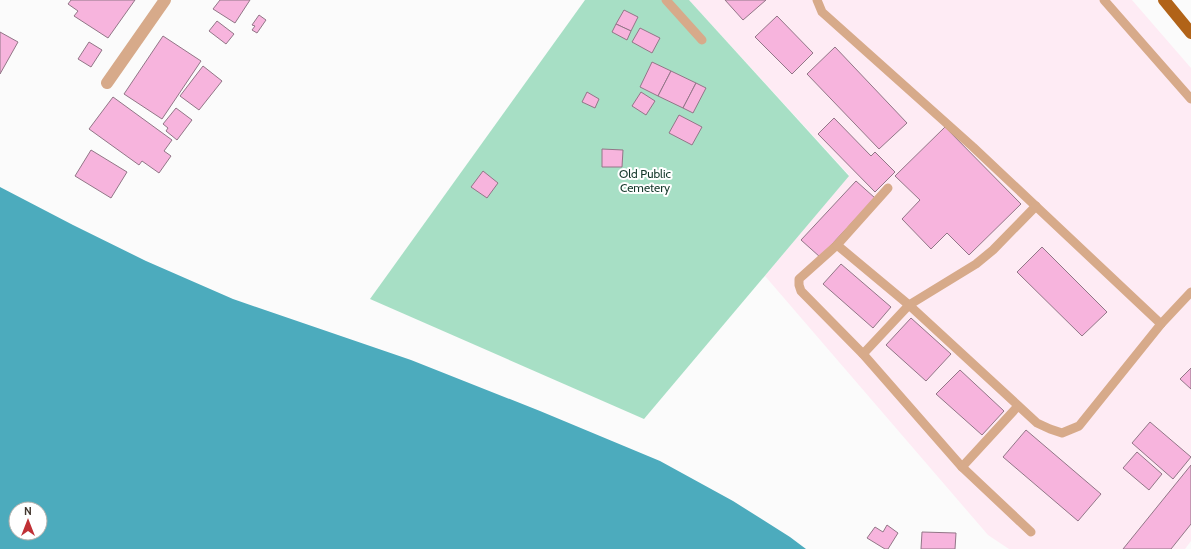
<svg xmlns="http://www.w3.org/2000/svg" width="1191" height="549" viewBox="0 0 1191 549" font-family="Cabin,sans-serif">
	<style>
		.education { fill: #feebf4 }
		.green { fill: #a7dfc5 }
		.water { fill: #4cabbd; fill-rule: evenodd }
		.building { fill: #f7b4dd; stroke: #927687 }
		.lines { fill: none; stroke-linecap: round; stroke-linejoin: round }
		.lane { stroke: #d7aa8a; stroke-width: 9 }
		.street { stroke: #d7aa8a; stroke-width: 12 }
		.primary { stroke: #b16318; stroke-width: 12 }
		.labels { text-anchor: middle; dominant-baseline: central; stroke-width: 4; stroke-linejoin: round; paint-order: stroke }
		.park-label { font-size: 12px; fill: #14382a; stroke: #fff }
	</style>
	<rect width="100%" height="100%" fill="#fbfbfb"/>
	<polygon class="education" points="689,0 1132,0 1191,68 1191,541 1185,549 1009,549 988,535 765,276 849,175"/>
	<polygon class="green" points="585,0 689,0 849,176 644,419 370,299"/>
	<path class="water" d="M0,187L73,225L146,261L233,299L411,360L540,411L660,461L733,501L790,537L806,549H0ZM16,509H40V533H16Z"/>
	<g class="building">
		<polygon points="71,0 135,0 108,38 74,16 78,11 68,4"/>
		<polygon points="220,0 250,0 235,23 213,9"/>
		<polygon points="725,0 766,0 743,20"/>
		<polygon points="624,10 638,17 631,31 616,24"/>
		<polygon points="259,15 266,20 257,33 252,30 255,26 252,25"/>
		<polygon points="777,16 813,53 792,74 755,37"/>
		<polygon points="217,21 234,34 226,44 209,31"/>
		<polygon points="616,24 631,31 627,40 612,32"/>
		<polygon points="640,28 660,38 652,53 632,42"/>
		<polygon points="0,32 18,42 0,74"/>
		<polygon points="163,36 201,61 162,119 124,94"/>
		<polygon points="89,42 102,50 91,67 78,59"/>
		<polygon points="835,47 907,123 879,149 807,74"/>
		<polygon points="652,62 671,71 658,96 640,87"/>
		<polygon points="203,66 222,81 199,110 180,96"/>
		<polygon points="671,71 696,83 683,108 658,96"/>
		<polygon points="696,83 706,88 693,113 683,108"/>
		<polygon points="587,92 599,99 595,108 582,102"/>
		<polygon points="641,92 655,101 646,115 632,106"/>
		<polygon points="113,97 172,140 164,151 171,156 159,173 142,161 139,165 89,129"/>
		<polygon points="176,108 192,120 177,140 166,131 168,128 163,124"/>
		<polygon points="679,115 702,127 692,145 669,133"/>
		<polygon points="834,118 871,156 875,152 895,172 875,192 818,134"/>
		<polygon points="945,127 1021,204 969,255 947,233 931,249 902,219 920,200 895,176"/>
		<polygon points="602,149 623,150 622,167 602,167"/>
		<polygon points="91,150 127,172 111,198 75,176"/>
		<polygon points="483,171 498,183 487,198 471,187"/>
		<polygon points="856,181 875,198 820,257 801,240"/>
		<polygon points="1042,247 1107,312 1082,336 1017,272"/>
		<polygon points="841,264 891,307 873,328 823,284"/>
		<polygon points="911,318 951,354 926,381 886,345"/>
		<polygon points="1191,368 1191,389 1180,379"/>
		<polygon points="960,370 1004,411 982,435 936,394"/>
		<polygon points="1150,422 1191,457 1173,479 1132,443"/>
		<polygon points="1026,430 1101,494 1078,521 1003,457"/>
		<polygon points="1137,452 1162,474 1149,490 1123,468"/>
		<polygon points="1191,465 1191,524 1171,549 1123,549"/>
		<polygon points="887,525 898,533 888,549 885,549 867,538 875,527 883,532"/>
		<polygon points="922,532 956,533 955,549 921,549"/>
	</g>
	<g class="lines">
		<g class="lane">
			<polyline points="666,0 702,40"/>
			<polyline points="817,0 822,12 973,147 1161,324"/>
			<polyline points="1104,0 1191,99"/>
			<polyline points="888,188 837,245 799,279 799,285 801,291 863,354 962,467 1031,532"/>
			<polyline points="837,245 909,305 1037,423 1050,429 1062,433 1079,426 1161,324 1191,292"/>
			<polyline points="863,354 909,305 976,264 993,250 1036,206"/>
			<polyline points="962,467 1018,406"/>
		</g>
		<polyline class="street" points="107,83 165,0"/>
		<polyline class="primary" points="1164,0 1191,33"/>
	</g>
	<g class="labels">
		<g class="park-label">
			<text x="645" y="173">Old Public<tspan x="645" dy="14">Cemetery</tspan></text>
		</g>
	</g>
	<g transform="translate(28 521)"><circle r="19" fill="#ffffff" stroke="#b3afab"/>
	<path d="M0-3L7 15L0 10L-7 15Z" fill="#c03035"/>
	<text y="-6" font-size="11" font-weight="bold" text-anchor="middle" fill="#41362d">N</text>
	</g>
</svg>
